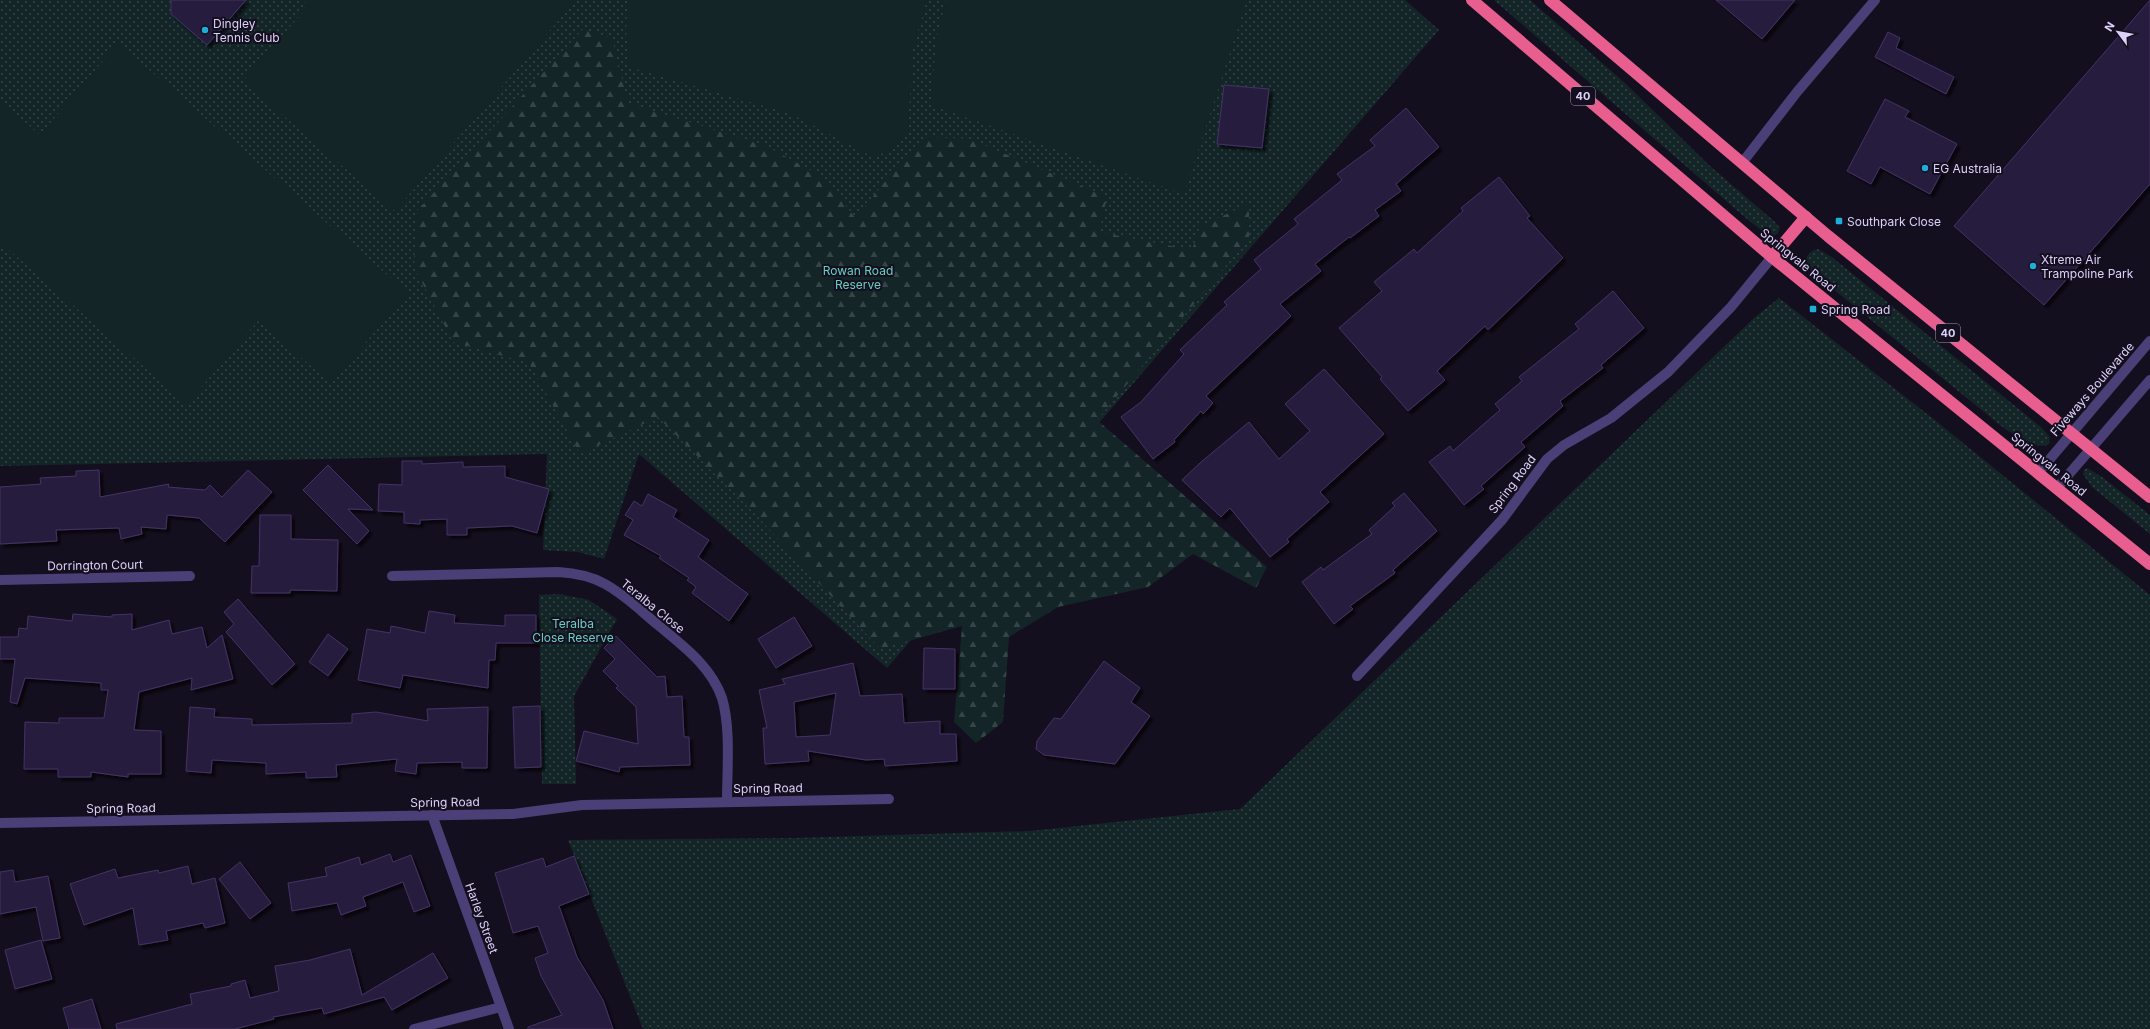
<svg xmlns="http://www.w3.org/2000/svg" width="2150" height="1029" viewBox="0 0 2150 1029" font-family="Inter,sans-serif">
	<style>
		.grass { fill: url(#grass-dots) }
		.forest { fill: url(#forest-firs) }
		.garden { fill: #132527 }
		.building { fill: #281e3c; stroke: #433365; fill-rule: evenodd; filter: url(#shadow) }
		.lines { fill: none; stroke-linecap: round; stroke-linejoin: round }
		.street { stroke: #4a4077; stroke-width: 10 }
		.highway { stroke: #e85e8e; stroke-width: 12 }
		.poi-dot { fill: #1faed9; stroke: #140f1e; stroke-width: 1.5 }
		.labels { text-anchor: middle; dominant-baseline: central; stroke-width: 4; stroke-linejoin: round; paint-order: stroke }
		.shield { fill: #140f1e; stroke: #a098b7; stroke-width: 1 }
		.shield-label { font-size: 11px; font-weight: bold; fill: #dcd2f9 }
		.poi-label { font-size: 12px; fill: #dcd2f9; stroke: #140f1e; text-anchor: start }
		.street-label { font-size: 12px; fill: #dcd2f9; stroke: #140f1e }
		.park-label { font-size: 12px; fill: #69cec2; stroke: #140f1e }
	</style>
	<defs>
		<pattern id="grass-dots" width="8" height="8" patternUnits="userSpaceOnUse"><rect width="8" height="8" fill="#132527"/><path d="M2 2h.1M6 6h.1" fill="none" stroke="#354447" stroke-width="1.8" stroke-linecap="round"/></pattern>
		<pattern id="forest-firs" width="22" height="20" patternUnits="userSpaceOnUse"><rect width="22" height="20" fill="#132527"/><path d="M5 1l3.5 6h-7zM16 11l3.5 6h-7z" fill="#354447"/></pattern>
		<filter id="shadow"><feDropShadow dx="3.5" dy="3.5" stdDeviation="1" flood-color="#0009"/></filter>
	</defs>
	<rect width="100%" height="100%" fill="#140f1e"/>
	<g class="grass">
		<polygon points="0,0 1405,0 1439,30 887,668 639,454 604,559 578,552 543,550 547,454 0,466"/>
		<polygon points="1494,0 1530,0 1625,83 1711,167 1775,222 1780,228 1777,234 1772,237 1769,236 1747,219"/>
		<path d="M1818,249L1833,258L2042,428L2050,437L2049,444C2038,452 2010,432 2000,425L1811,271L1806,265C1805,256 1809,251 1818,249Z"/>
		<polygon points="1779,298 1936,421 2150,595 2150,1029 643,1029 568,840 794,838 1030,831 1240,809 1754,318"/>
		<polygon points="2087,468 2102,477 2150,515 2150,534 2092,487 2083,474 2084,470"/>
		<polygon points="559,594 589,600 617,619 574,696 576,784 542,784 539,595"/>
	</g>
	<polygon class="forest" points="583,29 612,38 628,103 766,146 825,178 856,219 902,159 930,137 970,139 1107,197 1099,232 1192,250 1200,226 1249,204 1249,238 1097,420 1267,567 1256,588 1193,554 1148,587 1058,607 1009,637 1003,722 976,743 954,722 962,626 880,649 756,515 658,417 580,454 529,363 453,342 414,267 416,212"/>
	<g class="garden">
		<polygon points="303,0 576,0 395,211 243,81 309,5"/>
		<path d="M628,0H927L913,48L908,126C903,145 890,155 869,155L792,114L629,67L626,30Z"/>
		<polygon points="946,0 1247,0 1184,194 931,105 936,41"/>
		<polygon points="118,43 408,293 331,383 258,321 187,404 0,242 0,101 40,135"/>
	</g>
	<g class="building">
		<polygon points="171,0 246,0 207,45 171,14"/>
		<polygon points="1716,0 1795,0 1762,39"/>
		<polygon points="2150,0 2150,184 2044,305 1954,226"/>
		<polygon points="1888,32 1900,38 1896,48 1954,77 1946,94 1875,57"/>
		<polygon points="1224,85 1269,89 1262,148 1217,144"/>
		<polygon points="1885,99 1909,111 1905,117 1957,144 1930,194 1880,167 1871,184 1847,171"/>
		<polygon points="1406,108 1439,147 1396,184 1401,191 1375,210 1379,216 1350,238 1349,237 1315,264 1321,271 1280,304 1291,316 1206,396 1213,403 1203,414 1201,411 1174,440 1175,442 1153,459 1121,417 1141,402 1184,354 1180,350 1227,305 1224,302 1261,269 1254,260 1298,224 1294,219 1342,180 1337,174 1375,146 1370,140"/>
		<polygon points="1499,177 1530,216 1527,218 1563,258 1488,330 1485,326 1437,371 1445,380 1408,411 1380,379 1382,377 1339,328 1382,291 1374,282 1414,249 1417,253 1463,211 1461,208"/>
		<polygon points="1613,291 1644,328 1601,365 1603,368 1560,401 1563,406 1521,442 1525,447 1481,486 1484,489 1464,505 1429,462 1450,446 1453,451 1500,410 1495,404 1522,381 1519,377 1579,329 1575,324"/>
		<polygon points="1324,369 1384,434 1320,492 1329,502 1287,539 1289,542 1270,557 1230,508 1221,517 1182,480 1200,463 1249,422 1279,459 1310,431 1285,404"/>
		<polygon points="402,461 422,461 422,464 463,462 463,467 505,466 505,477 549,489 537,533 512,526 467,528 467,535 447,535 447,519 420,520 420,524 404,523 404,512 378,511 379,484 402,485"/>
		<polygon points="328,465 373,510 348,509 369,531 357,544 303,490"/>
		<polygon points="99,470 100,497 169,484 168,487 205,490 210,485 222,497 248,470 272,492 225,542 199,518 167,515 166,529 141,527 142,534 121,539 119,528 56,530 57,541 0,544 0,487 41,484 40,478 76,476 76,471"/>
		<polygon points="1404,493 1437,531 1393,570 1395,573 1350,606 1353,609 1334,624 1302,582 1321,567 1323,570 1372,534 1369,530 1395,506 1392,503"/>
		<polygon points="648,494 677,510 673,517 709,540 698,557 748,594 729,621 692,593 696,587 687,580 689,578 659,558 661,556 624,535 633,520 625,515 634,501 642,506"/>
		<polygon points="260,515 291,515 291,539 338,540 337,591 290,590 290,593 251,593 252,566 259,566"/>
		<polygon points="238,599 295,664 272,685 226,632 234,624 224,612"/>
		<polygon points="429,611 455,615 454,623 505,626 505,615 536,615 536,643 496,643 495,660 489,660 488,688 403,675 400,688 358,680 367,629 390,633 391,626 425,633"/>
		<polygon points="73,614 112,617 112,615 132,614 132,630 169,620 172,634 202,627 207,648 222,635 233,679 191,690 192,678 139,692 134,730 161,731 161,774 128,774 128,777 91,772 91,777 58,777 58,769 24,769 25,722 59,723 59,718 104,718 108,690 101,690 101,683 25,678 17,704 10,702 15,659 0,659 0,637 18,637 19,628 27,629 28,616 72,621"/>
		<polygon points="794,617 812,646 776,668 758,639"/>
		<polygon points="328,634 348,649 328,676 309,662"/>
		<polygon points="616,636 657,677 665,676 667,697 682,696 684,737 689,737 690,765 620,767 619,772 576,761 584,731 638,744 636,707 616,688 618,686 603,671 615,659 604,648"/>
		<polygon points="924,648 955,649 955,689 923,689"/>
		<polygon points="1104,661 1140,688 1131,702 1150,716 1115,764 1044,755 1036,749 1037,741 1054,718 1061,719"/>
		<path d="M853,663L860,696L902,694L904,723L940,721V734H956L957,761L885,766L884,759L866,760L808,751L809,761L765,764L763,728H767L759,690L785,684L782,679ZM836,693L830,735L796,737L794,702Z"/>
		<polygon points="540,706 541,767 515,768 513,707"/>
		<polygon points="190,707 215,709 214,717 252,719 252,725 352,723 352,714 376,712 428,721 427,709 488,707 487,768 462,768 462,762 417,763 416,774 395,771 397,759 336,765 337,777 306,778 306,772 266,774 266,763 212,760 211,773 186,771"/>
		<polygon points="390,854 393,862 411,855 430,906 414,912 403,882 363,897 366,906 341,915 337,903 292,911 288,883 327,876 325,868 359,857 361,865"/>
		<polygon points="574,856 589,894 559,906 577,957 603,1000 613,1029 528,1029 528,1027 562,1015 541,976 535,958 548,953 538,926 513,933 495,873 543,858 546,867"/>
		<polygon points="240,862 271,903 250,919 219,879"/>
		<polygon points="188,866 192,884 215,878 225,923 205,928 203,923 166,931 168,940 139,945 133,908 84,925 70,884 115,869 118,878 158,870 159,873"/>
		<polygon points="13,870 15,882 48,876 60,938 43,941 36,907 0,914 0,872"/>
		<polygon points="41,940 52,979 15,989 5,950"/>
		<polygon points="350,949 362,995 433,953 448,978 392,1010 384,997 324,1014 322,1008 273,1017 274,1019 235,1029 117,1029 116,1024 192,1004 190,994 231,986 231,984 245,980 250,998 279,991 275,966 310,960"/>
		<polygon points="92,999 101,1029 69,1029 63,1008"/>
	</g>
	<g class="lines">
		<g class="street">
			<polyline points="1742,163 1797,92 1875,0"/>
			<polyline points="2038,473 2150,341"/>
			<polyline points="2057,488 2150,380"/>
			<path d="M392,576L558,572C575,573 591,576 605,584C625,595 641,611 658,625C683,646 711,666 722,698C731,728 727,770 727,802"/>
			<polyline points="0,580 190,576"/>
			<polyline points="1357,676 1502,520 1547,459 1564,445 1611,418 1668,372 1731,307 1772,257"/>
			<polyline points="432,815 509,1029"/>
			<polyline points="0,823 513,814 582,805 889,799"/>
			<polyline points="414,1029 501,1007"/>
		</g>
		<g class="highway">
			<polyline points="1472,0 1772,257 2150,564"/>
			<polyline points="1550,0 1828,236 2150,497"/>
			<polyline points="1772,257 1806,217"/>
		</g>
	</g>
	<g class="poi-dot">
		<circle cx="205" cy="30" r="4"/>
		<circle cx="1925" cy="168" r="4"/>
		<rect x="1835" y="217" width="8" height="8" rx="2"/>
		<circle cx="2033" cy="266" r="4"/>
		<rect x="1809" y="305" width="8" height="8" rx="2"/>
	</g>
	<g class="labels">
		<g class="shield">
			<rect x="1571" y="87" width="24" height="18" rx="3"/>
			<rect x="1936" y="324" width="24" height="18" rx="3"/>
		</g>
		<g class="shield-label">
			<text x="1583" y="96">40</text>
			<text x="1948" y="333">40</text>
		</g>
		<g class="poi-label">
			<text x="213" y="23">Dingley<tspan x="213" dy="14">Tennis Club</tspan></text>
			<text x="1933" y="168">EG Australia</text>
			<text x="1847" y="221">Southpark Close</text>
			<text x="2041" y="259">Xtreme Air<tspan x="2041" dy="14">Trampoline Park</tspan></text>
			<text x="1821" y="309">Spring Road</text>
		</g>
		<g class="street-label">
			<text transform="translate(1798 260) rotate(39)">Springvale Road</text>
			<text transform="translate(2092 389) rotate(-49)">Fiveways Boulevarde</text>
			<text transform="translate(2049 464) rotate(39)">Springvale Road</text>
			<text transform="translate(1512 484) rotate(-53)">Spring Road</text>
			<text transform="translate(95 565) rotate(-1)">Dorrington Court</text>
			<text transform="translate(653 606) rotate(39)">Teralba Close</text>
			<text transform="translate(768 788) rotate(-1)">Spring Road</text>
			<text transform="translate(445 802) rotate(-1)">Spring Road</text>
			<text transform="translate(121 808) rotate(-1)">Spring Road</text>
			<text transform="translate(482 918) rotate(70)">Harley Street</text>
		</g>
		<g class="park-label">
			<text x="858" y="270">Rowan Road<tspan x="858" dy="14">Reserve</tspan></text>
			<text x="573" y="623">Teralba<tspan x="573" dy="14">Close Reserve</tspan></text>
		</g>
	</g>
	<g transform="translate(2118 32) rotate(302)" stroke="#140f1e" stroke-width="3" paint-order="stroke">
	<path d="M0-3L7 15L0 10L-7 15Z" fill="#dcd2f9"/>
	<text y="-6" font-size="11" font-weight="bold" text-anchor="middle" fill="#dcd2f9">N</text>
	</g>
</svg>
